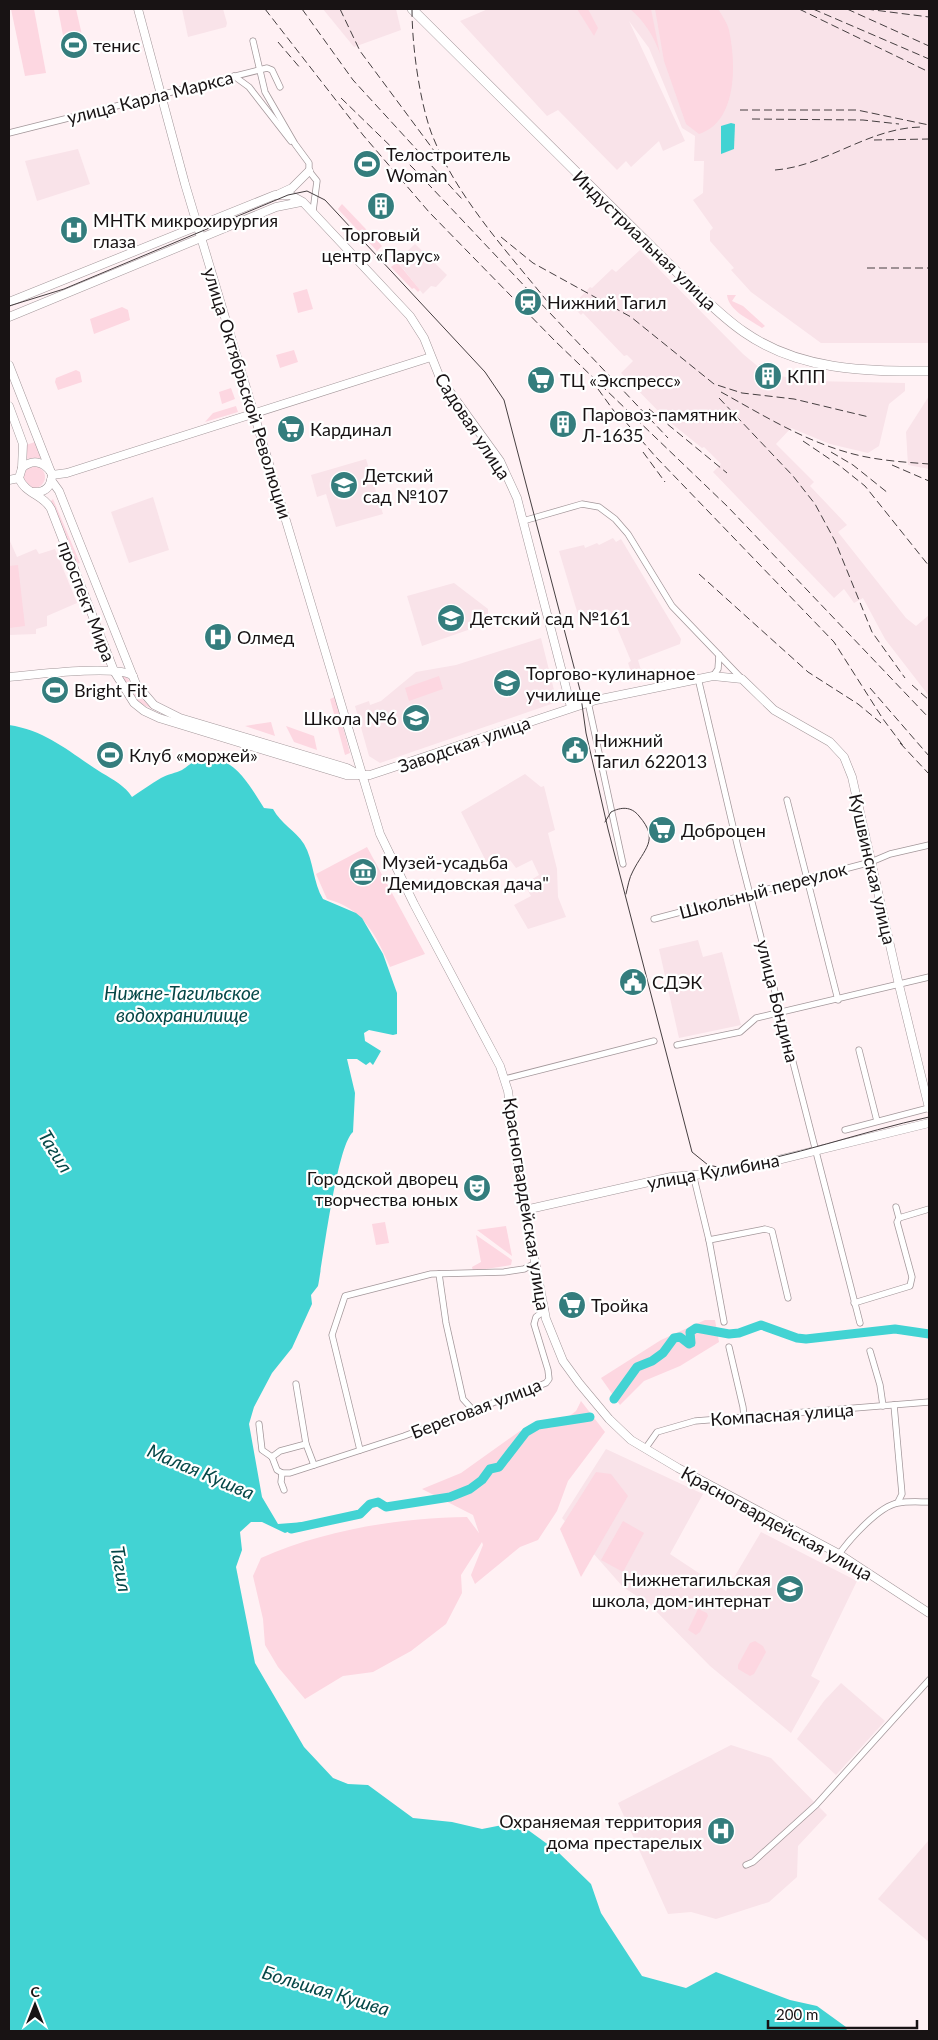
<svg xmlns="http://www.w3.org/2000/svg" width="938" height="2040" viewBox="0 0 938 2040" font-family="Lato,sans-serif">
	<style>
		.built { fill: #f9e3e9 }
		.green { fill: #fdd7e1 }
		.water { fill: #42d3d3 }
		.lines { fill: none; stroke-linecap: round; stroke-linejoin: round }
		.river { stroke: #42d3d3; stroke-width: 9 }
		.street-casing { stroke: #a3979a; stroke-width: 7 }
		.secondary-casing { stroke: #a3979a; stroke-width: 9 }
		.primary-casing { stroke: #a3979a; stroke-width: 10 }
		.street { stroke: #fff; stroke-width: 5.5 }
		.secondary { stroke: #fff; stroke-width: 8 }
		.primary { stroke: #fff; stroke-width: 9 }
		.tram { stroke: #463f41; stroke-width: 1 }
		.rail { stroke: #463f41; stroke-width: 1; stroke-dasharray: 8 4; stroke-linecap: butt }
		.labels { text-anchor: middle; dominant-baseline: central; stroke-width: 4.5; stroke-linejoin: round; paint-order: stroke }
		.poi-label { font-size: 18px; fill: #181314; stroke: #fff; text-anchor: start }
		.street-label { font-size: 18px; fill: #181314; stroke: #fff }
		.water-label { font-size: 19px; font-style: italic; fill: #054747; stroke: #fff }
	</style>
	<rect width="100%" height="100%" fill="#fff1f4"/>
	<g class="built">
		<polygon points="182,9 223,9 227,23 226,27 188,37"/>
		<polygon points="323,9 396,9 401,30 354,47"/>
		<polygon points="488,9 929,9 929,343 821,343 751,292 731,270 734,268 710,241 710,231 713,228 693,200 703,193 704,161 694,161 695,136 682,128 649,48 629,21 685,141 663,151 659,141 631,167 626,161 617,170 558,110 547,116 460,21"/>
		<polygon points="78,149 90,184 37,201 25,161"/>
		<polygon points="415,244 447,275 436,287 431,286 423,294 397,261"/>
		<polygon points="640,250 743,354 767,374 811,381 905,383 905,391 889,404 879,446 868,453 830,444 791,428 776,444 814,482 810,486 847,525 838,532 906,618 916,626 929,615 929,696 885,639 863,598 854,603 844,589 834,598 713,472 721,464 704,447 702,448 666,419 621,373 633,361 627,355 624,356 583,313 581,315 572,306 590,287 592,288 612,269 616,272"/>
		<polygon points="929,396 929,469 908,465 906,432"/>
		<polygon points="366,459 383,514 336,527 326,494 317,497 311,475"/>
		<polygon points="153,497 169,550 129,563 111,512"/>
		<polygon points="613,538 616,542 621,539 681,639 680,644 638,660 643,677 634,680 628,663 631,661 610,611 607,609 579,618 559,551 584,545 585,548 597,543 599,545"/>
		<polygon points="9,539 17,557 36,549 39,554 55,549 77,603 47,616 47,626 36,629 36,634 9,635"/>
		<polygon points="454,583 488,609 488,623 422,646 407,596"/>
		<polygon points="541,638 557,702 380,763 369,756 355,706 369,701 370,705 381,701 416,672 456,665"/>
		<polygon points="525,774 541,787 544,786 555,830 548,833 557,869 558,897 566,917 528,929 514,905 531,896 524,884 539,875 532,860 516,868 510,860 491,871 461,812"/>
		<polygon points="698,940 703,957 722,952 741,1025 679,1038 659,949"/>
		<polygon points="606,1449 703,1494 670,1554 726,1591 761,1532 857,1581 811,1676 820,1681 791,1733 710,1666 649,1604 623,1587 562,1518"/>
		<polygon points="841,1683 885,1721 836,1775 797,1739 824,1701"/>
		<polygon points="731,1745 771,1758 827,1815 798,1846 797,1877 769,1902 716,1919 691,1912 668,1914 618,1803"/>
		<polygon points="929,1840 929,1942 878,1899"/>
	</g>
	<g class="green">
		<polygon points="11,9 34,9 46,73 25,76"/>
		<polygon points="58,9 76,9 85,48 66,51"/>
		<polygon points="577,9 588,9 598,28 594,36"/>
		<path d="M630,9H651L660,54C655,38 643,19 630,9Z"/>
		<path d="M655,9H718C722,15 727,23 729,30C736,63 738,121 699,134L686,124L664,61Z"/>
		<polygon points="342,204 382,246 377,251 338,209"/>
		<polygon points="396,263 398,263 420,290 418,292 414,288 412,289 391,267"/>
		<polygon points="307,289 313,309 298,313 293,293"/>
		<path d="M727,295H736L732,301L743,306L765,326L762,328C749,319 729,311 727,295Z"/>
		<polygon points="122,307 128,310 130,320 94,334 90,319"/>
		<polygon points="294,350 298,362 280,368 276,355"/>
		<polygon points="76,370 80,372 82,382 58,390 55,382 56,378"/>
		<polygon points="231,388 235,399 222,404 219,392"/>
		<polygon points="236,406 238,412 205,422 213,413"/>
		<polygon points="35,442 41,458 24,459 26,445"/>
		<circle cx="34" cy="477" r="11"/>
		<polygon points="53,499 80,563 76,564 50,502"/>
		<polygon points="18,565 25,626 9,628 9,566"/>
		<path d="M122,673C130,679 132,686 137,693C147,706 160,713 174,719L137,702L121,676Z"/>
		<polygon points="439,676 443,689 409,701 405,688"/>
		<polygon points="335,697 350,753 345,755 330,699"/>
		<polygon points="271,722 275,736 245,726"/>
		<polygon points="286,726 314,736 317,750 294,742"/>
		<path d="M367,847L425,954L390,967C376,935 363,908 327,899L316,874Z"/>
		<polygon points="385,1222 389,1243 376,1245 372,1224"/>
		<polygon points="506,1226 512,1256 477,1230"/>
		<polygon points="476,1235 512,1260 511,1265 473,1271 472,1267 481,1262"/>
		<polygon points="705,1320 715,1320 719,1342 680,1366 644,1381 620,1405 601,1378 661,1340"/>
		<path d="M581,1401L605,1432L568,1481L557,1511L538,1540L520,1547L475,1584L471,1575L483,1545L482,1542L461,1575L462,1593L446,1624L411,1651L373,1672L343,1676L305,1699L278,1667L265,1645L263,1619L253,1576L261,1558C324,1530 398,1518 467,1517L479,1533L473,1515L422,1489L461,1473L520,1431L555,1427L576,1411Z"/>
		<polygon points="596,1472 611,1474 628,1496 581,1577 560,1529"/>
		<polygon points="623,1521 644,1533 623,1572 601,1560"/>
		<polygon points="698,1609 707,1613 708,1616 700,1632 696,1635 688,1630"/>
		<polygon points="755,1641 763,1646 766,1652 754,1674 750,1676 738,1669 738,1665 750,1643"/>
	</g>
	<g class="water">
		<polygon points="731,123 735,124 734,149 721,154 721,126"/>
		<path d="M9,725C48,731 70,753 102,773C114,780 125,786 132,797C142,790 151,784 161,778C168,774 176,773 182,770C187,767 190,763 195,762C230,748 248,783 264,808L273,809C281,824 295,830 304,844C314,861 313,883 323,899L356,913L362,918L383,954L397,993V1034L393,1035L369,1030L364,1033L365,1041L381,1051L373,1065L370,1062L366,1065L357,1059H347L355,1093L353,1132C337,1145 323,1260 318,1286L311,1295L312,1304L292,1348L272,1373L254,1407L249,1424L262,1497L278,1524L317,1521L285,1533L262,1522H251L240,1532L242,1550L236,1567L255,1663L304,1747L333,1778L348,1784L368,1785L413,1818L452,1822L482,1829L517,1822L557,1851L591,1884L601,1913L642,1976L686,1988L716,1972L790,2000L817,2006L846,2027L847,2031H9Z"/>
	</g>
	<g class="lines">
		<g class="river">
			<polyline points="614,1399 637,1367 652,1361 663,1353 674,1338 680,1337 689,1344 691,1343 690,1332 696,1328 729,1334 739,1333 761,1325 797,1338 806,1339 895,1329 929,1334"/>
			<polyline points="291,1529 360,1514 370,1504 378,1502 386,1507 450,1497 470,1489 482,1480 490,1469 499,1467 526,1432 538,1425 590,1417"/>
		</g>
		<g class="street-casing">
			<g id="street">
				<polyline points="253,41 265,92 295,144 309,163 309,171 317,181 313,211"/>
				<polyline points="234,76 249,87 291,141"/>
				<polyline points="9,133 267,68 272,70 280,87"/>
				<polyline points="523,521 582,504 599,507 615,519 628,534 672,606 742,679"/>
				<polyline points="713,676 718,669 719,655"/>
				<polyline points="698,678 738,848 860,1323"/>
				<polyline points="588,702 623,864"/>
				<polyline points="787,800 838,1000"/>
				<polyline points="654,919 871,862 890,854 929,845"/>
				<polyline points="677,1045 740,1032 756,1018 929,977"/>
				<polyline points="859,1050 877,1121"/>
				<polyline points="505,1079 654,1041"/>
				<polyline points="845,1130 929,1108"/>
				<polyline points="693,1174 709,1240 724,1322"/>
				<polyline points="896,1207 899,1218"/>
				<polyline points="709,1240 765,1229 772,1231 788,1298"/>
				<polyline points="439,1274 446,1323 463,1399 473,1410"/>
				<polyline points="854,1303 910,1286 912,1277 897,1222 899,1218 929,1209"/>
				<polyline points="729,1347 743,1407 744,1417"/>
				<polyline points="870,1351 880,1385 883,1406"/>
				<polyline points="296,1384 306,1444 314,1465"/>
				<polyline points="894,1405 902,1494 898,1502"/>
				<polyline points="259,1424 262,1450 272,1457"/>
				<polyline points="645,1449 657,1432 695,1421 929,1402"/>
				<polyline points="360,1450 332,1335 345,1296 431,1274 504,1272 524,1269 534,1264"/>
				<polyline points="272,1457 277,1470 282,1473 281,1482 284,1490"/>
				<polyline points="272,1457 280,1451 306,1444"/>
				<polyline points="282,1473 290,1473 404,1436 546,1383 549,1379 548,1370 534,1324 536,1317 545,1310"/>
				<path d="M839,1554C850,1539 879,1506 898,1503C908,1501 919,1502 929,1502"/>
				<polyline points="746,1865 753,1862 816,1805 929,1680"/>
			</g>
		</g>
		<g class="secondary-casing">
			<g id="secondary">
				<polyline points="138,9 185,184 380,834 414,904 500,1066 508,1091 523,1199 546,1319 563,1361 579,1383 609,1419 631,1440 678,1468 839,1554 929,1613"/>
				<polyline points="279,194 292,188 309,171"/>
				<polyline points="9,302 275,195 290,195 303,202 410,316 424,338 440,378 500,461 517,498 571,707"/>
				<polyline points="9,317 276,207 301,202"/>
				<path d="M9,365L52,475C51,487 45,493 33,492"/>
				<polyline points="9,406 23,444 22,468"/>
				<path d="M51,472C43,461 32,459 22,468L19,478C25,494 44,495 51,509L114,671L134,703L144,711L159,718L346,775H370L596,700L713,676L742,679L774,710L830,742L844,757L852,777L899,985L929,1108"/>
				<polyline points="52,475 67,473 431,357"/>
				<polyline points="9,480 19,478"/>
				<polyline points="51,480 59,491 136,684 154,705 180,718 347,768 360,775"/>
				<path d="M9,677C32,675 118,664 133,676"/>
				<polyline points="525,1210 671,1177 729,1172 929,1123"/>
			</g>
		</g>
		<g class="primary-casing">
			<path id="primary" d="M412,9L694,289C710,304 726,320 744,332C800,371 864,371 929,371"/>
		</g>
		<use href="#street" class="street"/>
		<use href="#secondary" class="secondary"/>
		<use href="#primary" class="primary"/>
		<g class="tram">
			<path d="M9,306L64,289L288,195L307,191L325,200L485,372L504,400L580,690L586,733L608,829L692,1152L708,1165L723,1168C793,1157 860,1132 929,1117"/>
			<path d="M605,822L611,812C621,807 631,806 639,816C660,840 644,849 633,871C629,878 628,886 626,894"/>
		</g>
		<g class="rail">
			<polyline points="265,9 363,135 429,212 555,341 728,507 929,718"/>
			<polyline points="302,9 353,80 462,199"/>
			<polyline points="340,9 360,51 435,152"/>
			<path d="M412,9C412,45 419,98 431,132C455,195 505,249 547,301"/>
			<polyline points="799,9 929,72"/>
			<polyline points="813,9 929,59"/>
			<polyline points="847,9 929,46"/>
			<polyline points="866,9 929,17"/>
			<polyline points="278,42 301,69"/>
			<polyline points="341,98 414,169 668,438"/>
			<polyline points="740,110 857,110 929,125"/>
			<polyline points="752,119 863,120 899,124"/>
			<polyline points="874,140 929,139"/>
			<path d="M775,170C827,166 869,127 923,127"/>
			<polyline points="501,237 533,263 631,317 714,384 742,393 794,399 869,417"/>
			<polyline points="867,268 929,268"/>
			<polyline points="598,389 619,418"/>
			<path d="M721,392C761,414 801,439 846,452C872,460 902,462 929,464"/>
			<polyline points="719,398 793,476 815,504 835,541 872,632 905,678"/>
			<polyline points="649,409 727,473"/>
			<polyline points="617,412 655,456 834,642 883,719 904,747"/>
			<polyline points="803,441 840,466 865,486 929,566"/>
			<polyline points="643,452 665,482"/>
			<polyline points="831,452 853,465 888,493"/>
			<polyline points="892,465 929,481"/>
			<polyline points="699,574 808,672 858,704 881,723"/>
			<polyline points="912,685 929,700"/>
			<polyline points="870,688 929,756"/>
			<polyline points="900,743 929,774"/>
		</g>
	</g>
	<defs>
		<g id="stadium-disc" transform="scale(1.4375)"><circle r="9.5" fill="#347d7d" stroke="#fff"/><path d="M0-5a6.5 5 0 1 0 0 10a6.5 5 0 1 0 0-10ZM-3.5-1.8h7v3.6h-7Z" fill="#fff"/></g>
		<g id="building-disc" transform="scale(1.4375)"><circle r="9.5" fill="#347d7d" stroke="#fff"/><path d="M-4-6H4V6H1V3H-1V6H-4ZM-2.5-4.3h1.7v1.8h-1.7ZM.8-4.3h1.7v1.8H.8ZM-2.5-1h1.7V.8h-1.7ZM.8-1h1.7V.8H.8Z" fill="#fff"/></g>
		<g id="hospital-disc" transform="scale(1.4375)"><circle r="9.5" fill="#347d7d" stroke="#fff"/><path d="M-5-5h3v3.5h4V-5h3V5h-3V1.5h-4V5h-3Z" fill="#fff"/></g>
		<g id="station-disc" transform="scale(1.4375)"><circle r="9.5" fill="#347d7d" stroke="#fff"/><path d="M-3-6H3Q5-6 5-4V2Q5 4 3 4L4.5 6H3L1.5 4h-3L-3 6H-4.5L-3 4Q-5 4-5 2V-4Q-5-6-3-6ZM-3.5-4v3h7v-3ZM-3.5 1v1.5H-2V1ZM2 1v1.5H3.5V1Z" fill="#fff"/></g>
		<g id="supermarket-disc" transform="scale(1.4375)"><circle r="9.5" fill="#347d7d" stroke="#fff"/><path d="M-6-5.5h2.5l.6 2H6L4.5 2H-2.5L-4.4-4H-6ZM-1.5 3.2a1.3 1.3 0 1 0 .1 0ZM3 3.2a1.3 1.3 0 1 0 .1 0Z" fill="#fff"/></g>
		<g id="school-disc" transform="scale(1.4375)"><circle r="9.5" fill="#347d7d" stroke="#fff"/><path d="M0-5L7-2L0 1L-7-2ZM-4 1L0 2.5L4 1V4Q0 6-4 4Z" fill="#fff"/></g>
		<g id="university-disc" transform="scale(1.4375)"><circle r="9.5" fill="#347d7d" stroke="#fff"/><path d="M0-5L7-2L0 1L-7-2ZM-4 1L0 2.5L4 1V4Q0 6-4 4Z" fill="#fff"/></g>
		<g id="civic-disc" transform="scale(1.4375)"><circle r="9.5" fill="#347d7d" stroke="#fff"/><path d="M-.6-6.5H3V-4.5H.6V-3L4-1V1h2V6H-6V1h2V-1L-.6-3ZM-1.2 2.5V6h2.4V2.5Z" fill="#fff"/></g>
		<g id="museum-disc" transform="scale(1.4375)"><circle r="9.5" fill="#347d7d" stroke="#fff"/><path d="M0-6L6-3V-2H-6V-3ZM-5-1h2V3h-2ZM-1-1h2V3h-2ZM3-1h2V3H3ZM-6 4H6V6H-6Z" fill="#fff"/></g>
		<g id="theatre-disc" transform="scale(1.4375)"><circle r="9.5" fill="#347d7d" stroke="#fff"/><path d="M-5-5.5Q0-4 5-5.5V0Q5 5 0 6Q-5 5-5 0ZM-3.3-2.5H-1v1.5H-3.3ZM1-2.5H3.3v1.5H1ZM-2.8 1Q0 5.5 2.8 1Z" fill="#fff"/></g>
	</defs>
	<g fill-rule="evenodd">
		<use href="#stadium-disc" x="74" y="45"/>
		<use href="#stadium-disc" x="367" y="164"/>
		<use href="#building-disc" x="381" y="206"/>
		<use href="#hospital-disc" x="74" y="230"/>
		<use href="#station-disc" x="528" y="302"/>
		<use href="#building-disc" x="768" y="376"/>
		<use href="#supermarket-disc" x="541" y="380"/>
		<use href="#building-disc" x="563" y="424"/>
		<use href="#supermarket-disc" x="291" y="429"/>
		<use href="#school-disc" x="344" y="485"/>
		<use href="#school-disc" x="451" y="618"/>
		<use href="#hospital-disc" x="218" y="637"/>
		<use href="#university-disc" x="507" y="683"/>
		<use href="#stadium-disc" x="55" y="690"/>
		<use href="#school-disc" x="416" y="718"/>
		<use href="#civic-disc" x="575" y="750"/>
		<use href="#stadium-disc" x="110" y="755"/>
		<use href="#supermarket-disc" x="662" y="830"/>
		<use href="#museum-disc" x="363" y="872"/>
		<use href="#civic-disc" x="633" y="982"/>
		<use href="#theatre-disc" x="477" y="1188"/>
		<use href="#supermarket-disc" x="572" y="1305"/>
		<use href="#school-disc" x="790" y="1589"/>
		<use href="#hospital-disc" x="721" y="1831"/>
	</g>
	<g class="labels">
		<g class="poi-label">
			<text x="93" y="45">тенис</text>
			<text x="386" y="154">Телостроитель<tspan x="386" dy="21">Woman</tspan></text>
			<text x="93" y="220">МНТК микрохирургия<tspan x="93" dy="21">глаза</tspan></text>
			<text x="381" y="234" text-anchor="middle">Торговый<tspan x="381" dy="21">центр «Парус»</tspan></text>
			<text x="547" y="302">Нижний Тагил</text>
			<text x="787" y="376">КПП</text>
			<text x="560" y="380">ТЦ «Экспресс»</text>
			<text x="582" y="414">Паровоз-памятник<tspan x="582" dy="21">Л-1635</tspan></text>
			<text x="310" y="429">Кардинал</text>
			<text x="363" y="475">Детский<tspan x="363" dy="21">сад №107</tspan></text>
			<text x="470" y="618">Детский сад №161</text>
			<text x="237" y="637">Олмед</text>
			<text x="526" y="673">Торгово-кулинарное<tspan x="526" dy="21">училище</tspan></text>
			<text x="74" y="690">Bright Fit</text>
			<text x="397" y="718" text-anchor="end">Школа №6</text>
			<text x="594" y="740">Нижний<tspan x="594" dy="21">Тагил 622013</tspan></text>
			<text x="129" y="755">Клуб «моржей»</text>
			<text x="681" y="830">Доброцен</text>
			<text x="382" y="862">Музей-усадьба<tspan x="382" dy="21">"Демидовская дача"</tspan></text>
			<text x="652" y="982">СДЭК</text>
			<text x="458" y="1178" text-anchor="end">Городской дворец<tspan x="458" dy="21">творчества юных</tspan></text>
			<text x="591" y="1305">Тройка</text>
			<text x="771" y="1579" text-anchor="end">Нижнетагильская<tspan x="771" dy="21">школа, дом-интернат</tspan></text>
			<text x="702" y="1821" text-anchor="end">Охраняемая территория<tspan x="702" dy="21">дома престарелых</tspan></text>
		</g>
		<g class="street-label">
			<text transform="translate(150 97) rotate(-14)">улица Карла Маркса</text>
			<text transform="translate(645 240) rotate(44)">Индустриальная улица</text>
			<text transform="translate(248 393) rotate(73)">улица Октябрьской Революции</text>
			<text transform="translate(473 426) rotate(57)">Садовая улица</text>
			<text transform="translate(87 601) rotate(69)">проспект Мира</text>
			<text transform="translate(464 744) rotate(-19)">Заводская улица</text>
			<text transform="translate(873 869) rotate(77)">Кушвинская улица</text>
			<text transform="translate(763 890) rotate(-15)">Школьный переулок</text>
			<text transform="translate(778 1001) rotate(76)">улица Бондина</text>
			<text transform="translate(713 1171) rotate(-10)">улица Кулибина</text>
			<text transform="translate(527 1204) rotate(81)">Красногвардейская улица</text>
			<text transform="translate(476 1408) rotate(-21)">Береговая улица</text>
			<text transform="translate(782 1414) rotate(-4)">Компасная улица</text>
			<text transform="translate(777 1523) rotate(29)">Красногвардейская улица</text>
		</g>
		<g class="water-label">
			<text x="182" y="992">Нижне-Тагильское<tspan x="182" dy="22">водохранилище</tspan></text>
			<text transform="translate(56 1151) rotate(58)">Тагил</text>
			<text transform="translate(201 1471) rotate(23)">Малая Кушва</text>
			<text transform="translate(122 1569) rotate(80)">Тагил</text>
			<text transform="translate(326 1990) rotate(17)">Большая Кушва</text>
		</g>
	</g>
	<rect width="938" height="2040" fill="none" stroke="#181314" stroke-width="20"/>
	<g transform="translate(35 2005)" stroke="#ffffff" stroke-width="4" paint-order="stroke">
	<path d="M0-4L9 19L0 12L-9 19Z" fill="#181314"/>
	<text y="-8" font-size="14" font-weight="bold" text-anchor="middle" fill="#181314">С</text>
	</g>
	<path d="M768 2020v8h149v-8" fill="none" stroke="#181314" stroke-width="2.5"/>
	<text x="776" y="2020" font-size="15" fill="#181314" stroke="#ffffff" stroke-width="4" paint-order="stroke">200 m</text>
</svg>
